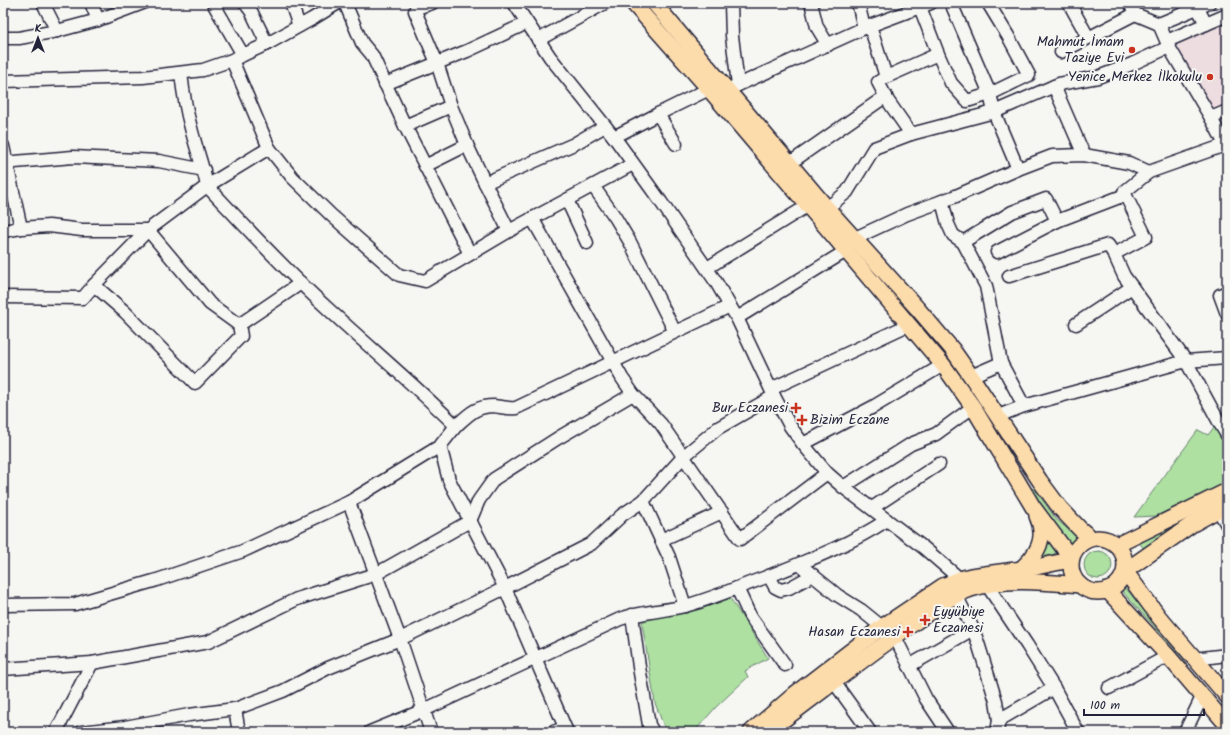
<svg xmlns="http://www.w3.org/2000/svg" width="1230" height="735" viewBox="0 0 1230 735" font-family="Kalam,sans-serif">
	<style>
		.built { fill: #eedde0 }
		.green { fill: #ade0a1; stroke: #68816e }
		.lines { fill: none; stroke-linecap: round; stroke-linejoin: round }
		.minor-casing { stroke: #22223b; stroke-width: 15 }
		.major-casing { stroke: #22223b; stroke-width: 18 }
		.minor { stroke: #f6f6f2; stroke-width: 12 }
		.major { stroke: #fddcac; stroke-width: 15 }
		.poi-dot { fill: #c8321e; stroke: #f6f6f2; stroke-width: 1.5 }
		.labels { text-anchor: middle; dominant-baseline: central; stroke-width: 4; stroke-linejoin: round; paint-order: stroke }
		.poi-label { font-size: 14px; fill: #22223b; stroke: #f6f6f2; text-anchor: end }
	</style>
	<rect width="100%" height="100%" fill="#f6f6f2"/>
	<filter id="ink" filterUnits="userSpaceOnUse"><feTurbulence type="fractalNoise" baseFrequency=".025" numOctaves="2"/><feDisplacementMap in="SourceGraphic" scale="8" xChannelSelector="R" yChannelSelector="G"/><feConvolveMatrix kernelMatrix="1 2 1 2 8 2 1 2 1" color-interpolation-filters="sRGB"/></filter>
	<g filter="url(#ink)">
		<polygon class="built" points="1227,22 1227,108 1214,114 1177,45"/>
		<g class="green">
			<polygon points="1215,426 1227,444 1227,482 1156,516 1134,517 1198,430 1208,435"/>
			<polygon points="1034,488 1056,519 1078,538 1079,540 1070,546 1068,544 1030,489"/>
			<polygon points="1194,516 1145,550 1137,540"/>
			<polygon points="1046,535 1057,551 1056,553 1039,560"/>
			<circle cx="1098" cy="565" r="14"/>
			<polygon points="1124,586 1188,664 1121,590 1121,587"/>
			<polygon points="730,598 768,658 745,671 748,677 716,707 694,732 666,732 655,703 642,623 644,620 701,609"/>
		</g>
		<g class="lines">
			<g class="minor-casing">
				<g id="minor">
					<polyline points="43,3 57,31 98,20 143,3"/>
					<polyline points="91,3 98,20"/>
					<polyline points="213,3 243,55"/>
					<polyline points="245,3 251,11 267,44"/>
					<polyline points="291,3 299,26"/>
					<polyline points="345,3 362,43 372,55 405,126 470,254"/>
					<polyline points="432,3 416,8 415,11 437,63 451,106 467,145 485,183 509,231"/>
					<polyline points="514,3 550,57 614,137 661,202 716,282 737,318 774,396 790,426 803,444 827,473 843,487 924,548 960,579"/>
					<polyline points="731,3 732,36 738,85"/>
					<polyline points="811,3 817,27 828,45"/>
					<polyline points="858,3 864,28"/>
					<polyline points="951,3 990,94 994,112 1018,169 1052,156 1084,155 1129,163 1149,172 1225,145"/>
					<polyline points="1069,3 1088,37"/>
					<polyline points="1130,3 1135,14 1159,24 1169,47 1211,118"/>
					<polyline points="920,7 938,54 951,83 967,101 990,94 1029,75 1008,36 988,3"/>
					<polyline points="1159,24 1209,3"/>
					<polyline points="1206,24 1227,15"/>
					<polyline points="870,26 886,77 878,82 888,101 911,134"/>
					<polyline points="3,38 19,38 57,31"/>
					<polyline points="538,40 605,3"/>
					<polyline points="1167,41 1206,24 1195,3"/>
					<polyline points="1061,52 1135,14"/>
					<polyline points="232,60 269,148 292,177 331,215 399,275 425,281 509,231 633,164"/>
					<polyline points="886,77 938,54"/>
					<polyline points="3,81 143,77 203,70 232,60 267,44 312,19 338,3"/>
					<polyline points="385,84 467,51 527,23"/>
					<polyline points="1054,86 1084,155"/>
					<polyline points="727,90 864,28 931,3"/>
					<polyline points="1227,111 1211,118 1227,148"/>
					<polyline points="658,114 676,144"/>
					<polyline points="405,126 451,106"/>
					<polyline points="614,137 658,114 709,89"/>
					<polyline points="3,146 21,228"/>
					<polyline points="3,163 73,157 159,161 204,170"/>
					<polyline points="790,163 886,96"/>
					<polyline points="425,166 467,145"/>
					<polyline points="1149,172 1124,192 1146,237 1114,254 1124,276 1186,361 1227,358"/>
					<polyline points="485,183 574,144 605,126"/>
					<polyline points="593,186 615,217 630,242 675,332"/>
					<polyline points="567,200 587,243"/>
					<polyline points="942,201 948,224 953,235 963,242"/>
					<polyline points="827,208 847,192 874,148 911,134 994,112 1059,84 1098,77 1132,64 1169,47"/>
					<polyline points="532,218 622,378 633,394 661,424 740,539 827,473"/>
					<path d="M3,231L21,228L49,226L82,230H148L207,186C203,166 196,148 191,128C186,110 183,91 181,73"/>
					<polyline points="855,238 907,214 956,196 1018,169"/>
					<polyline points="997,252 1057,221"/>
					<polyline points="707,268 807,206"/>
					<polyline points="1009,276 1108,245 1114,254"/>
					<polyline points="94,285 125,312 195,383 241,336 239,325"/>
					<polyline points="1227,292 1220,295 1227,314"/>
					<polyline points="3,297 83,298 94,285 148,230 210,304 239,325 301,283"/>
					<polyline points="737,318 846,251"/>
					<polyline points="1076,324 1132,287"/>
					<polyline points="1001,363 1024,406"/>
					<polyline points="971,376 1001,363 986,286 963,242 1012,212 1046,199 1057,221 1125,195"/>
					<polyline points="771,389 908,325"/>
					<polyline points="998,416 1024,406 1186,361 1219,422 1227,435"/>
					<path d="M456,426C469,414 476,406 494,406C502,407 508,409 516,408L730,306"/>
					<polyline points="803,444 873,407 943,365"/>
					<polyline points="440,446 449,480 505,588 567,732"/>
					<polyline points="843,487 911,444 936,434 973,407"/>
					<polyline points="643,501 661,540 722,512"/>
					<polyline points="349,502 400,639 431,732"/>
					<polyline points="872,508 939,464"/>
					<polyline points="1218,509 1227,525"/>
					<polyline points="661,540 669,557 685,606"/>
					<polyline points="799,564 837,595 861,610 882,627"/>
					<polyline points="769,576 775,587 781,590 789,588 813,575"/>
					<polyline points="987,585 1027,645 1054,688 1078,732"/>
					<polyline points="737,588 750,616 785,665"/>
					<polyline points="956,595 973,629 978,643 996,701 999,720 997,732"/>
					<path d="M3,605L75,604L157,580L243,551L349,502L440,446L456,426C414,384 369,347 326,307C284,269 246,227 207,186L269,148"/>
					<polyline points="632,615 639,667 649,725 653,732"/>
					<polyline points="895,637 926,699 948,732"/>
					<polyline points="1194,659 1227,655"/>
					<polyline points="909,666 973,629"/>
					<polyline points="3,669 92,663 208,642 297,599 376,574 470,521 479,500 494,479 558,438 633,394"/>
					<polyline points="834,682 870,732"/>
					<polyline points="1109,688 1168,656"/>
					<polyline points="235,709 239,732"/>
					<polyline points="999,720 1054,688"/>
					<polyline points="56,732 92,663"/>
					<polyline points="81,732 125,727 189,715 235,709 283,691 328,668 400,639 505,588 591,544 622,515 643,501 684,456 718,428 774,396"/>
					<path d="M370,732L424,710L620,619C641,612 664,611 685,606C714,598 741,586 769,576C809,560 851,544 887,520"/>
					<polyline points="553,732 565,728"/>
					<polyline points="1185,732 1202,697"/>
				</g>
			</g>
			<g class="major-casing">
				<g id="major">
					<polyline points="633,3 709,89 943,365 973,407 1033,507 1071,558"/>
					<polyline points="654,3 827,208 917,308 952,349 971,376 1040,481 1060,508 1080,529 1091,538"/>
					<polyline points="1227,505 1191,525 1125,571 1159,617 1227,696"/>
					<circle cx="1098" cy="565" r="27"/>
					<polyline points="1117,545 1227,491"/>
					<path d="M1021,569C1038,554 1047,538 1037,516"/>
					<polyline points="1107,590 1168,656 1227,725"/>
					<polyline points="751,732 795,694 882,627 943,586 960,579 971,576 1036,567 1070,560"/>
					<path d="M767,732C816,696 864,658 914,623C932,611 950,596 971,589C1006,577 1044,582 1080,585"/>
				</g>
			</g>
			<use href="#minor" class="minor"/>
			<use href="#major" class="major"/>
		</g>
	</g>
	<g class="poi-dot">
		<circle cx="1132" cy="50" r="4"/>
		<circle cx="1210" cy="77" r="4"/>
		<path d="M794 402h4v4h4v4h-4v4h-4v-4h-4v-4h4z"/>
		<path d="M800 414h4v4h4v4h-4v4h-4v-4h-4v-4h4z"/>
		<path d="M923 614h4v4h4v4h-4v4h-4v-4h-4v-4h4z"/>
		<path d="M906 626h4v4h4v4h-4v4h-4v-4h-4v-4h4z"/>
	</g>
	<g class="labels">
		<g class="poi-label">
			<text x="1124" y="42">Mahmut İmam<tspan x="1124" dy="16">Taziye Evi</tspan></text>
			<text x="1202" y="77">Yenice Merkez İlkokulu</text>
			<text x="788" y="408">Bur Eczanesi</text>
			<text x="810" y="420" text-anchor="start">Bizim Eczane</text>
			<text x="933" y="612" text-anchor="start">Eyyübiye<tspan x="933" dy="16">Eczanesi</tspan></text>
			<text x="900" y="632">Hasan Eczanesi</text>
		</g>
	</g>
	<rect width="1230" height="735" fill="none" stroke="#f6f6f2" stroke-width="16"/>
	<rect x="8" y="8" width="1214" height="719" fill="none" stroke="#22223b" stroke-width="1.5" filter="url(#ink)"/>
	<g transform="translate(38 38)" stroke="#f6f6f2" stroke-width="3" paint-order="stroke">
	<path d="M0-3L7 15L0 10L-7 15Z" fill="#22223b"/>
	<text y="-6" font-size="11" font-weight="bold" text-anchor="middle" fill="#22223b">K</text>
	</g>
	<path d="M1084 709v6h120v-6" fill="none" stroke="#22223b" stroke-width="2"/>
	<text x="1090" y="709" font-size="12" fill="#22223b" stroke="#f6f6f2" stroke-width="3" paint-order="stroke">100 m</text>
</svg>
